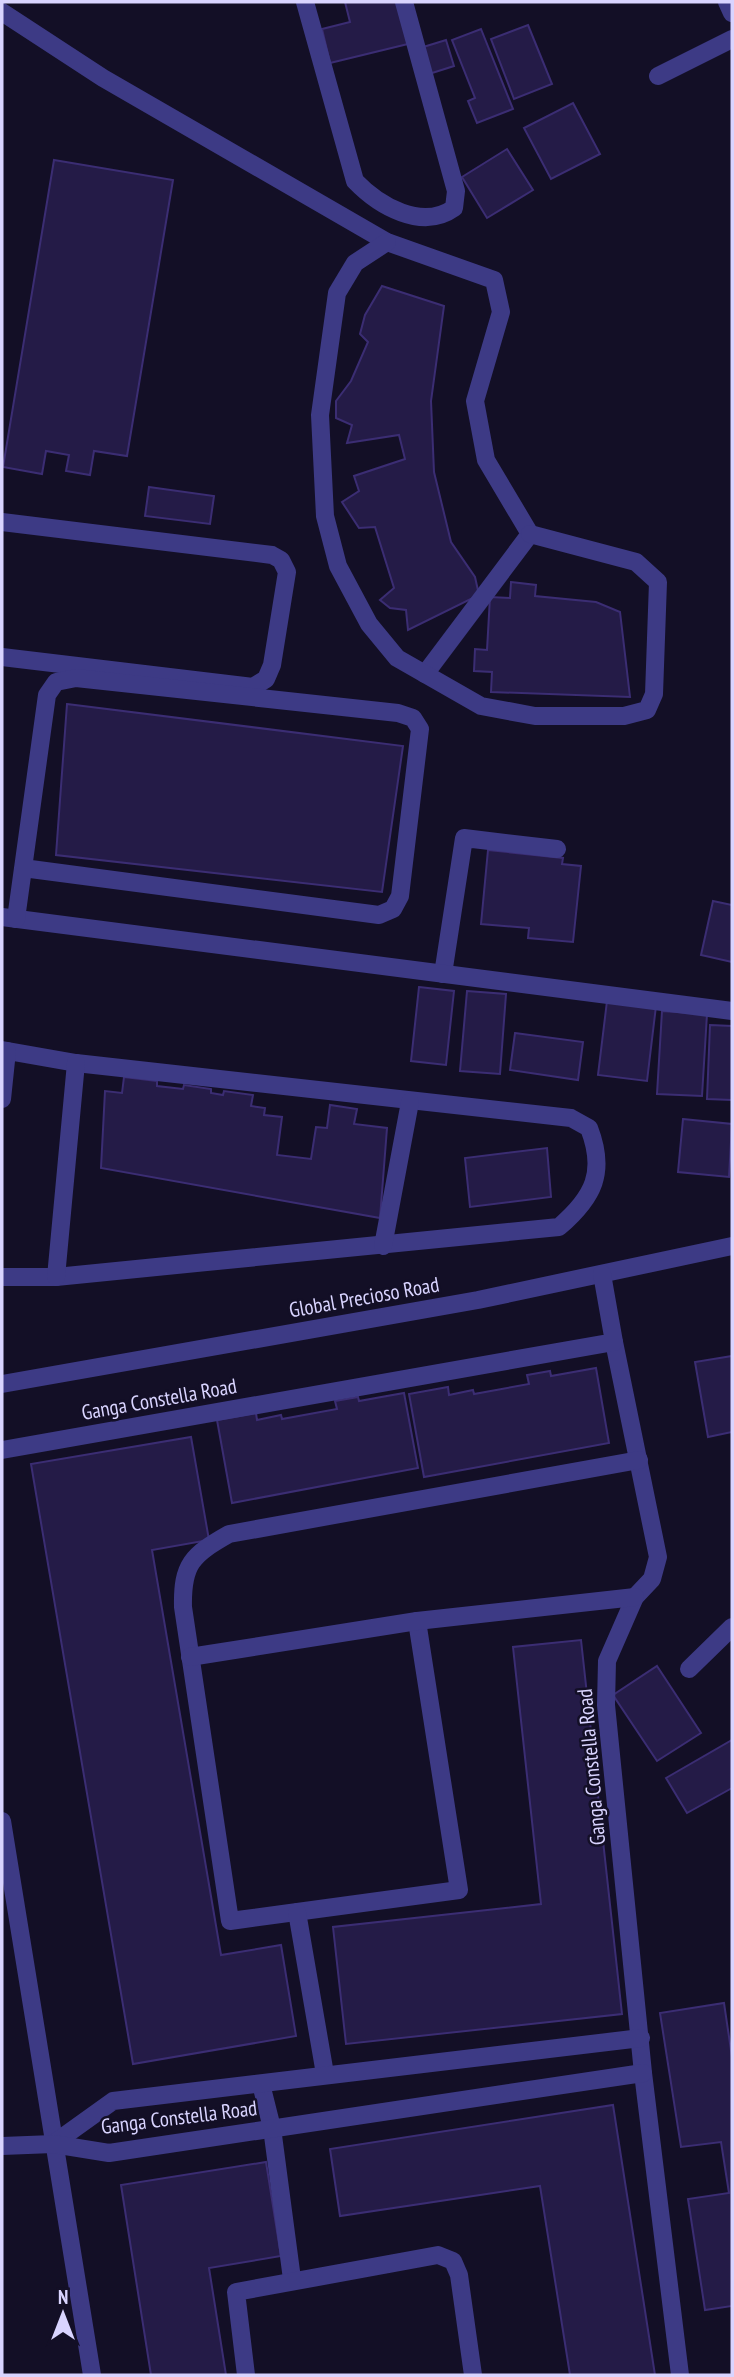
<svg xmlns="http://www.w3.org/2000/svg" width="734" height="2377" viewBox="0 0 734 2377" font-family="'PT Sans Narrow',sans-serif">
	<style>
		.building { fill: #241b47; stroke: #3b2d73; stroke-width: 2 }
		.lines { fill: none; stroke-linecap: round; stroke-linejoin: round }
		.service { stroke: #3d3a85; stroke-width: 18 }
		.minor { stroke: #3d3a85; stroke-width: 18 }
		.labels { text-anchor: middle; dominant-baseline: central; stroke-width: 5; stroke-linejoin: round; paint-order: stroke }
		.street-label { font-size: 21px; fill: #d9d4ff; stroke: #130f26 }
	</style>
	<rect width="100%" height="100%" fill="#130f26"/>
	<g class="building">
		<polygon points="345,2 401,2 412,43 330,63 322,29 350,22"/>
		<polygon points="528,25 552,84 514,99 491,39"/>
		<polygon points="481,29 513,109 477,123 468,101 475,98 452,40"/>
		<polygon points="446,40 454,66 429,74 420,48"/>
		<polygon points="573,103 600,154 551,179 524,128"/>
		<polygon points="507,149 533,190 487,218 462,177"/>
		<polygon points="54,160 173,180 127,456 94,451 90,475 66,471 69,455 46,451 42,474 3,467"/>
		<polygon points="382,286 444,306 431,401 434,472 451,542 475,577 479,595 408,630 406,610 390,608 380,600 394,588 375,527 359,528 342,502 359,491 354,476 405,459 399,435 347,443 352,425 336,418 336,401 351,381 368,342 360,334 365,315"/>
		<polygon points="149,487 214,496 210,524 145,516"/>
		<polygon points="511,582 536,585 535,596 596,602 620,612 630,697 491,692 492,672 474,671 475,649 487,650 490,597 510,598"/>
		<polygon points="67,704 403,746 382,892 56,855"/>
		<polygon points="488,850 563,858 562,864 581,866 573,942 528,938 529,928 481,924"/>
		<polygon points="713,901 732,905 732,962 701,955"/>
		<polygon points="419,987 454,991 446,1065 411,1061"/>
		<polygon points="467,991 506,994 500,1074 460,1071"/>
		<polygon points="607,1001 656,1006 647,1081 598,1075"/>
		<polygon points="662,1011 707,1014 702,1096 657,1094"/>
		<polygon points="710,1025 732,1026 732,1100 707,1099"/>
		<polygon points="515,1033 583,1042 578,1080 510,1070"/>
		<polygon points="124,1077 157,1081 157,1086 183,1089 184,1085 211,1089 211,1093 223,1095 224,1091 253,1095 251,1106 265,1108 264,1115 282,1117 277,1155 311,1159 316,1127 327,1128 330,1105 357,1109 354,1124 387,1128 380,1218 101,1168 105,1091 122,1093"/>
		<polygon points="683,1119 732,1124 729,1177 678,1172"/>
		<polygon points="547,1148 551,1197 470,1207 465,1158"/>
		<polygon points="732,1356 732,1432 708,1437 695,1362"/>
		<polygon points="596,1368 609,1443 424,1477 409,1394 448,1387 449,1395 473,1390 474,1394 529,1384 527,1375 550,1371 551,1376"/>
		<polygon points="404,1393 418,1468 232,1503 217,1420 256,1413 257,1420 281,1415 282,1419 337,1409 335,1401 358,1397 359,1401"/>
		<polygon points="191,1437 209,1540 152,1550 221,1955 281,1945 296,2036 133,2064 31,1464"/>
		<polygon points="581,1640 622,2014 346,2044 333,1927 541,1904 513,1647"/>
		<polygon points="657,1666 701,1733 657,1761 613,1695"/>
		<polygon points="732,1740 732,1788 687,1813 666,1778"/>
		<polygon points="724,2003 732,2057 732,2306 705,2310 688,2199 729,2193 721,2142 681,2147 660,2013"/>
		<polygon points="613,2105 655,2375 570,2375 540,2186 340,2216 330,2149"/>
		<polygon points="266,2162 281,2256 209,2268 226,2375 151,2375 121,2185"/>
	</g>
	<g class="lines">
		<g class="service">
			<polyline points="2,522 272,555 281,560 287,572 272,665 266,679 253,687 2,657"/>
			<polyline points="443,974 464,838 557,849"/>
		</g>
		<g class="minor">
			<path d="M305,2L355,181C379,206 422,231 454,208L456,191L404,2"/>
			<polyline points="727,2 732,13"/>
			<polyline points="2,12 103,78 387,242 494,280 501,312 475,401 486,460 530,534 425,674"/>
			<polyline points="658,76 732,39"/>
			<polyline points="387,242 355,263 337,293 320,415 325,516 338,566 369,624 397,658 481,706 535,716 624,716 647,710 654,694 658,582 636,562 530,534"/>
			<polyline points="2,917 732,1011"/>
			<polyline points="16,919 47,695 56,682 76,678 398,713 413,718 420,729 400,896 393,909 379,915 23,868"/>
			<path d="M2,1050L76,1063L571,1118L589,1128C606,1172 594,1197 559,1227L56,1277H2"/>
			<polyline points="2,1099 7,1051"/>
			<polyline points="383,1246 410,1102"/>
			<polyline points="56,1277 76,1063"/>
			<polyline points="614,1342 658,1557 652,1579 635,1597 607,1661 606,1705 643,2073 680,2375"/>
			<polyline points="2,1384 478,1300 732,1246"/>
			<polyline points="2,1450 614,1342 602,1274"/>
			<path d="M417,1621L459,1890L230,1921L183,1607C182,1564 192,1555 229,1534L639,1460"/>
			<polyline points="190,1657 417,1621 635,1597"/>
			<polyline points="689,1669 732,1627"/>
			<polyline points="2,1821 92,2375"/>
			<polyline points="297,1912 325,2074"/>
			<polyline points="261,2084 272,2128 292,2279"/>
			<polyline points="53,2144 113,2101 641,2038"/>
			<polyline points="2,2146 53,2144 109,2153 643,2073"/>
			<polyline points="246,2375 236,2292 438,2255 453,2261 459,2275 473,2375"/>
		</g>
	</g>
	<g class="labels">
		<g class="street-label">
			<text transform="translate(364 1297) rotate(-10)">Global Precioso Road</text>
			<text transform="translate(159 1399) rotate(-10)">Ganga Constella Road</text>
			<text transform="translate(591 1767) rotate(-95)">Ganga Constella Road</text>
			<text transform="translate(179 2117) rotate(-7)">Ganga Constella Road</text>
		</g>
	</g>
	<rect width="734" height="2377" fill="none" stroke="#d9d4ff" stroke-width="7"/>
	<g transform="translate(63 2314)" stroke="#130f26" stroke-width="5" paint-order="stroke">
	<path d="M0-5L12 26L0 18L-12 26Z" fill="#d9d4ff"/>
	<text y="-10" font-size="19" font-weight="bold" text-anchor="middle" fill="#d9d4ff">N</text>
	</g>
</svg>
